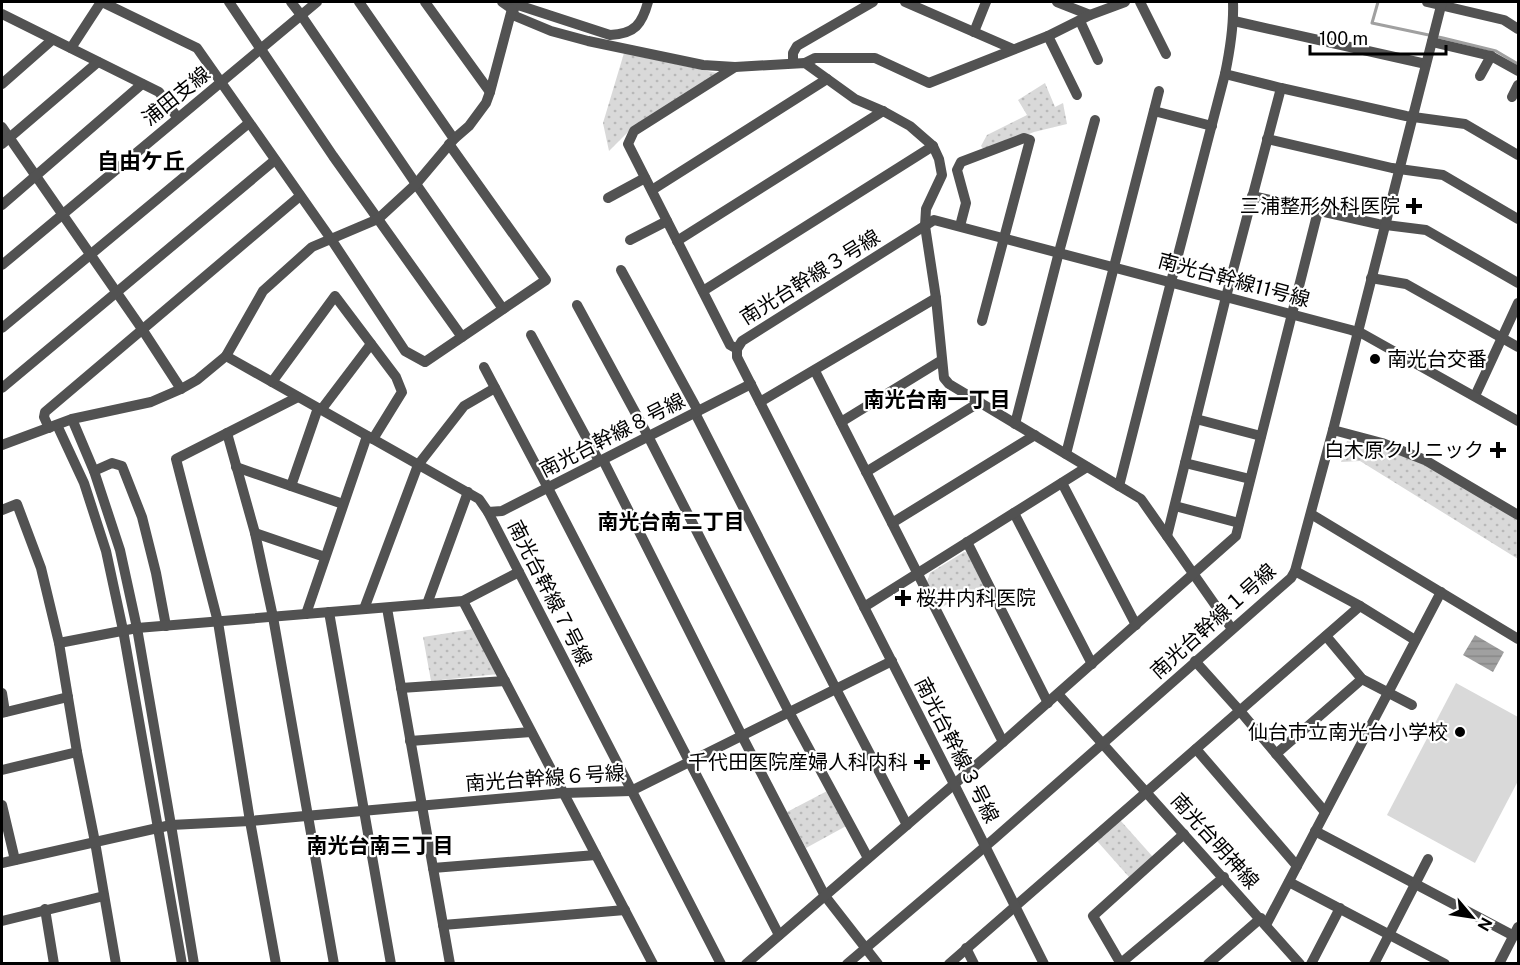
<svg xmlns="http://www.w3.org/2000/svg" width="1520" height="965" viewBox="0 0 1520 965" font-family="'Public Sans','Noto Sans JP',sans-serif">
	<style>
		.park { fill: url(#park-dots) }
		.pitch { fill: #d9d9d9 }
		.water { fill: url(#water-rules) }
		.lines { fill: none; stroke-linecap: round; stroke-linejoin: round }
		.stream { stroke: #a0a0a0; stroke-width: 3 }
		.minor { stroke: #525252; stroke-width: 10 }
		.poi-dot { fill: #000; stroke: #fff; stroke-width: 2 }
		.labels { text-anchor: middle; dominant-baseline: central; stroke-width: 4.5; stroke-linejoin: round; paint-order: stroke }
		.street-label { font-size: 20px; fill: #000; stroke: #fff }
		.poi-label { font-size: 20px; fill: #000; stroke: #fff; text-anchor: end }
		.neighbourhood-label { font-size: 21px; font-weight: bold; fill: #000; stroke: #fff }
		.quarter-label { font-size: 22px; font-weight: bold; fill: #000; stroke: #fff }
	</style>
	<defs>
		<pattern id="park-dots" width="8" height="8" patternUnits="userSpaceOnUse" patternTransform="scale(1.5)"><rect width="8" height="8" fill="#d9d9d9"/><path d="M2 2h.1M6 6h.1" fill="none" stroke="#b8b8b8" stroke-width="1.8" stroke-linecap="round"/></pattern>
		<pattern id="water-rules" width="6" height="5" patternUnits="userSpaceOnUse" patternTransform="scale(1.5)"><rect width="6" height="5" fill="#a0a0a0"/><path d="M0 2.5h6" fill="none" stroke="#888"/></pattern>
	</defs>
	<rect width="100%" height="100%" fill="#fff"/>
	<g class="park">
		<polygon points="624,53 717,73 633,127 609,151 603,123"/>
		<polygon points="1045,83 1055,107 1063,103 1067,124 1034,132 985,151 981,146 987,135 1027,115 1018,100"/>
		<path d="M1347,441C1373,445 1400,453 1423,464C1456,479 1487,501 1518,521V559L1360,461L1341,462Z"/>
		<polygon points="964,552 970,553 986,584 942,607 927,582 930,573"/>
		<polygon points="474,629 498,674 431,681 423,637"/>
		<polygon points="829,790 848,825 806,848 787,812"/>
		<polygon points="1120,820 1153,857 1129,877 1097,841"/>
	</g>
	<polygon class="pitch" points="1456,683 1518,717 1518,781 1475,863 1387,815"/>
	<polygon class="water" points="1475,635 1504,652 1493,672 1463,655"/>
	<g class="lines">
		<polyline class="stream" points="1378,2 1372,23 1443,38 1496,51 1518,64"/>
		<g class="minor">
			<polyline points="102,2 197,48 331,239 405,351 425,362 546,280 449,144"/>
			<polyline points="229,2 333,156 462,337"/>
			<polyline points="291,2 301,15 416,184 503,309"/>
			<polyline points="359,2 454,139"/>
			<polyline points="425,2 490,92"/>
			<polyline points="502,2 512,9 515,16 551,31 588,41 703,65 735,67 805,63 855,99 883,111 910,126 933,146 939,159 942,175 926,209 925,226 936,298 944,378 949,384 1141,499 1232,629"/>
			<polyline points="905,2 1013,49"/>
			<polyline points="1057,2 1090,15"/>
			<polyline points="1140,2 1166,54"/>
			<polyline points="1427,2 1504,20 1518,29"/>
			<path d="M512,9L518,5L610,35C635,34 642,24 648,2"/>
			<polyline points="2,14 159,92 177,117"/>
			<polyline points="1080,21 1098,60"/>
			<polyline points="1234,21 1426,64"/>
			<polyline points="974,32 986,2"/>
			<polyline points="1048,36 1077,95"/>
			<polyline points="1432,42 1491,56 1518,71"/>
			<polyline points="71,48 101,2"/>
			<polyline points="793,63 793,53 797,46 873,2"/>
			<polyline points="805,63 815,58 875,58 929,83 1048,36 1090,15 1125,2"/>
			<polyline points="735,67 634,131 628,144 730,345 737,349"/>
			<polyline points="1225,74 1281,88 1406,116 1465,124 1518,155"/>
			<polyline points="1480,76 1491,56"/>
			<polyline points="2,84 52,40"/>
			<polyline points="1512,97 1518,85"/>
			<polyline points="1154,111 1212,126"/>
			<polyline points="2,127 142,329 181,389"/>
			<polyline points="1267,139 1392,168 1443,175 1518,219"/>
			<polyline points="2,144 98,62"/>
			<polyline points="652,190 827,79"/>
			<polyline points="1252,196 1378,224 1426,230 1518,283"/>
			<polyline points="608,198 645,178"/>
			<polyline points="2,205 142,84"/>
			<polyline points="960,226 966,203 957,170 961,162 1024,138 1030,140 982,321"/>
			<polyline points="630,240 667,221"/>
			<polyline points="677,241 883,111"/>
			<polyline points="2,265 317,2"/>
			<polyline points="621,270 698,411"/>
			<polyline points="1371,278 1406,284 1518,347"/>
			<polyline points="703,291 933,146"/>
			<polyline points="577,305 648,436 789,712 868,858"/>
			<polyline points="2,328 249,123"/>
			<polyline points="531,335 599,461"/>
			<polyline points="226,356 479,499 488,512 721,964"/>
			<polyline points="484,367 548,488 779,935"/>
			<polyline points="815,371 1003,742"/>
			<polyline points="272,382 335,296 396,377 402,392 373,439"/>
			<polyline points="2,388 275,160"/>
			<polyline points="1475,396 1518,303"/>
			<polyline points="760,402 936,298"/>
			<polyline points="321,410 371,344"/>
			<polyline points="695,413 836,689 907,825"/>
			<polyline points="72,419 94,471 120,550 137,628 171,825 194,964"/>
			<polyline points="1196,419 1261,436"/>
			<polyline points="841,422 942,360"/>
			<polyline points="1015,424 1059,252 1095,120"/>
			<polyline points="57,425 84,483 106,551 123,630 182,964"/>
			<polyline points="49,428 44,417 45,412 300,196"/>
			<polyline points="1333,430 1382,443 1425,460 1518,515"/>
			<polyline points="227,433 255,533 273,617 334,964"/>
			<polyline points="2,445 72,419 151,402 181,389 197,380 226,356 263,291 312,247 378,219 416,184 454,139 469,126 486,103 490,92 512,9"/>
			<polyline points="1066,454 1159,91"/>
			<polyline points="603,460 742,736 825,896 878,964"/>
			<polyline points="1185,463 1250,479"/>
			<polyline points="236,467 343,504"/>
			<polyline points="94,471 112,463 122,466 142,517 156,573 166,626"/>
			<polyline points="866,472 980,402"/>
			<polyline points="1062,483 1136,625"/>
			<polyline points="291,486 318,408"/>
			<path d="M1119,486L1171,282L1225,74C1230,50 1234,27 1233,2"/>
			<polyline points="1175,506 1239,523"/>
			<polyline points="2,510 17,504 41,568 59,643 77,752 95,842 116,964"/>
			<polyline points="488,512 502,511 751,384"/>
			<polyline points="1014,513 1092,664"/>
			<polyline points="1311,514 1518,639"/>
			<polyline points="892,523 1035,435"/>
			<polyline points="255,533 325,557"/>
			<polyline points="1167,536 1226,297 1281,88"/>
			<polyline points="967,542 1048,703"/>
			<polyline points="1295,571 1360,606 1415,640"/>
			<polyline points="463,601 653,964"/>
			<polyline points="427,604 468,492"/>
			<polyline points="864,607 1087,467"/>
			<polyline points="387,608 450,964"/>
			<polyline points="364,609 418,465 464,406 495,388"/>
			<polyline points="329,612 391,964"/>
			<polyline points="306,614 367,436"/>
			<polyline points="1326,636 1362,679 1412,705"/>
			<polyline points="59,643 137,628 463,601 519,572"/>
			<polyline points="1195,661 1240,711 1325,812"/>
			<polyline points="401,688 505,681"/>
			<polyline points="2,693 5,712"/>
			<polyline points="1058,694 1300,964"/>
			<polyline points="2,713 68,697"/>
			<polyline points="410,741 531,732"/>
			<polyline points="1196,749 1297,866"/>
			<polyline points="1276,754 1362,679"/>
			<polyline points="2,770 77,752"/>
			<polyline points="2,805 15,860"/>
			<polyline points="1315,831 1514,936"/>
			<polyline points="2,863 171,825 250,821 564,793 631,791 892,661"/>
			<polyline points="433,868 596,855"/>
			<polyline points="1289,882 1445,964"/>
			<polyline points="45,909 54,964"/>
			<polyline points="2,921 104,896"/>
			<polyline points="443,925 625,910"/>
			<polyline points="1266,925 1441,592"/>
			<polyline points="966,948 974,964"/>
			<polyline points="1121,963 1224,877"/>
			<polyline points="276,964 250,821 218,622 176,459 298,397"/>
			<polyline points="746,964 1003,742 1236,536 1318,211"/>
			<polyline points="847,964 994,839 1291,578 1295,571 1333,430 1442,2"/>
			<polyline points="949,964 1360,606"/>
			<polyline points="1044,964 954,784 737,357 737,349 742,341 934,220 1351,330 1363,334 1518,421"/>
			<polyline points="1121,964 1093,916 1184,834"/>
			<polyline points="1208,964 1261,918"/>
			<polyline points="1311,964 1340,908"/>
			<polyline points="1374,964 1428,859"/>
			<polyline points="1499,964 1518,927"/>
		</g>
	</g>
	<g class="poi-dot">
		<path d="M1411 197h6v6h6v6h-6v6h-6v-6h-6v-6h6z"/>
		<circle cx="1375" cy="359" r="6"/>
		<path d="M1495 441h6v6h6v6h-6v6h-6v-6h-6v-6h6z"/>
		<path d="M900 589h6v6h6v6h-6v6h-6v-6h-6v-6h6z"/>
		<circle cx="1460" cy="732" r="6"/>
		<path d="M919 753h6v6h6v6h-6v6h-6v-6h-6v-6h6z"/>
	</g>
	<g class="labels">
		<g class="street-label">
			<text transform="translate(176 96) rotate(-39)">浦田支線</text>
			<text transform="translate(810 277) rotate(-32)">南光台幹線３号線</text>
			<text transform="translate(1234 280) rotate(15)">南光台幹線11号線</text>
			<text transform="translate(612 435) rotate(-27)">南光台幹線８号線</text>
			<text transform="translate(550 593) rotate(63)">南光台幹線７号線</text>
			<text transform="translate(1213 621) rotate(-42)">南光台幹線１号線</text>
			<text transform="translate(957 750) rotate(63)">南光台幹線３号線</text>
			<text transform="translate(545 778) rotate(-4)">南光台幹線６号線</text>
			<text transform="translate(1215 841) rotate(48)">南光台明神線</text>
		</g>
		<g class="poi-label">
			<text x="1400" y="206">三浦整形外科医院</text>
			<text x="1387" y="359" text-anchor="start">南光台交番</text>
			<text x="1484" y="450">白木原クリニック</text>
			<text x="916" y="598" text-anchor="start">桜井内科医院</text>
			<text x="1448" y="732">仙台市立南光台小学校</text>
			<text x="908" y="762">千代田医院産婦人科内科</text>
		</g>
		<g class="neighbourhood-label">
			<text x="937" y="399">南光台南一丁目</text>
			<text x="671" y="521">南光台南二丁目</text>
			<text x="380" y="845">南光台南三丁目</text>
		</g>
		<g class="quarter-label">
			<text x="141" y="161">自由ケ丘</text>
		</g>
	</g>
	<rect width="1520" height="965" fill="none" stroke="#000000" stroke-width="6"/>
	<g transform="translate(1472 917) rotate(119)" stroke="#ffffff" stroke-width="4.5" paint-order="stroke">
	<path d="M0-4.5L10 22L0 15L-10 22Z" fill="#000000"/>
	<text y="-9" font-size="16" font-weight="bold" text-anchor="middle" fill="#000000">N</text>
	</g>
	<path d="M1310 45v9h136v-9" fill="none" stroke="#000000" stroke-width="3"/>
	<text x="1319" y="45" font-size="18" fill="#000000" stroke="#ffffff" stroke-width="4.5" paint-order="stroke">100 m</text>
</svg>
